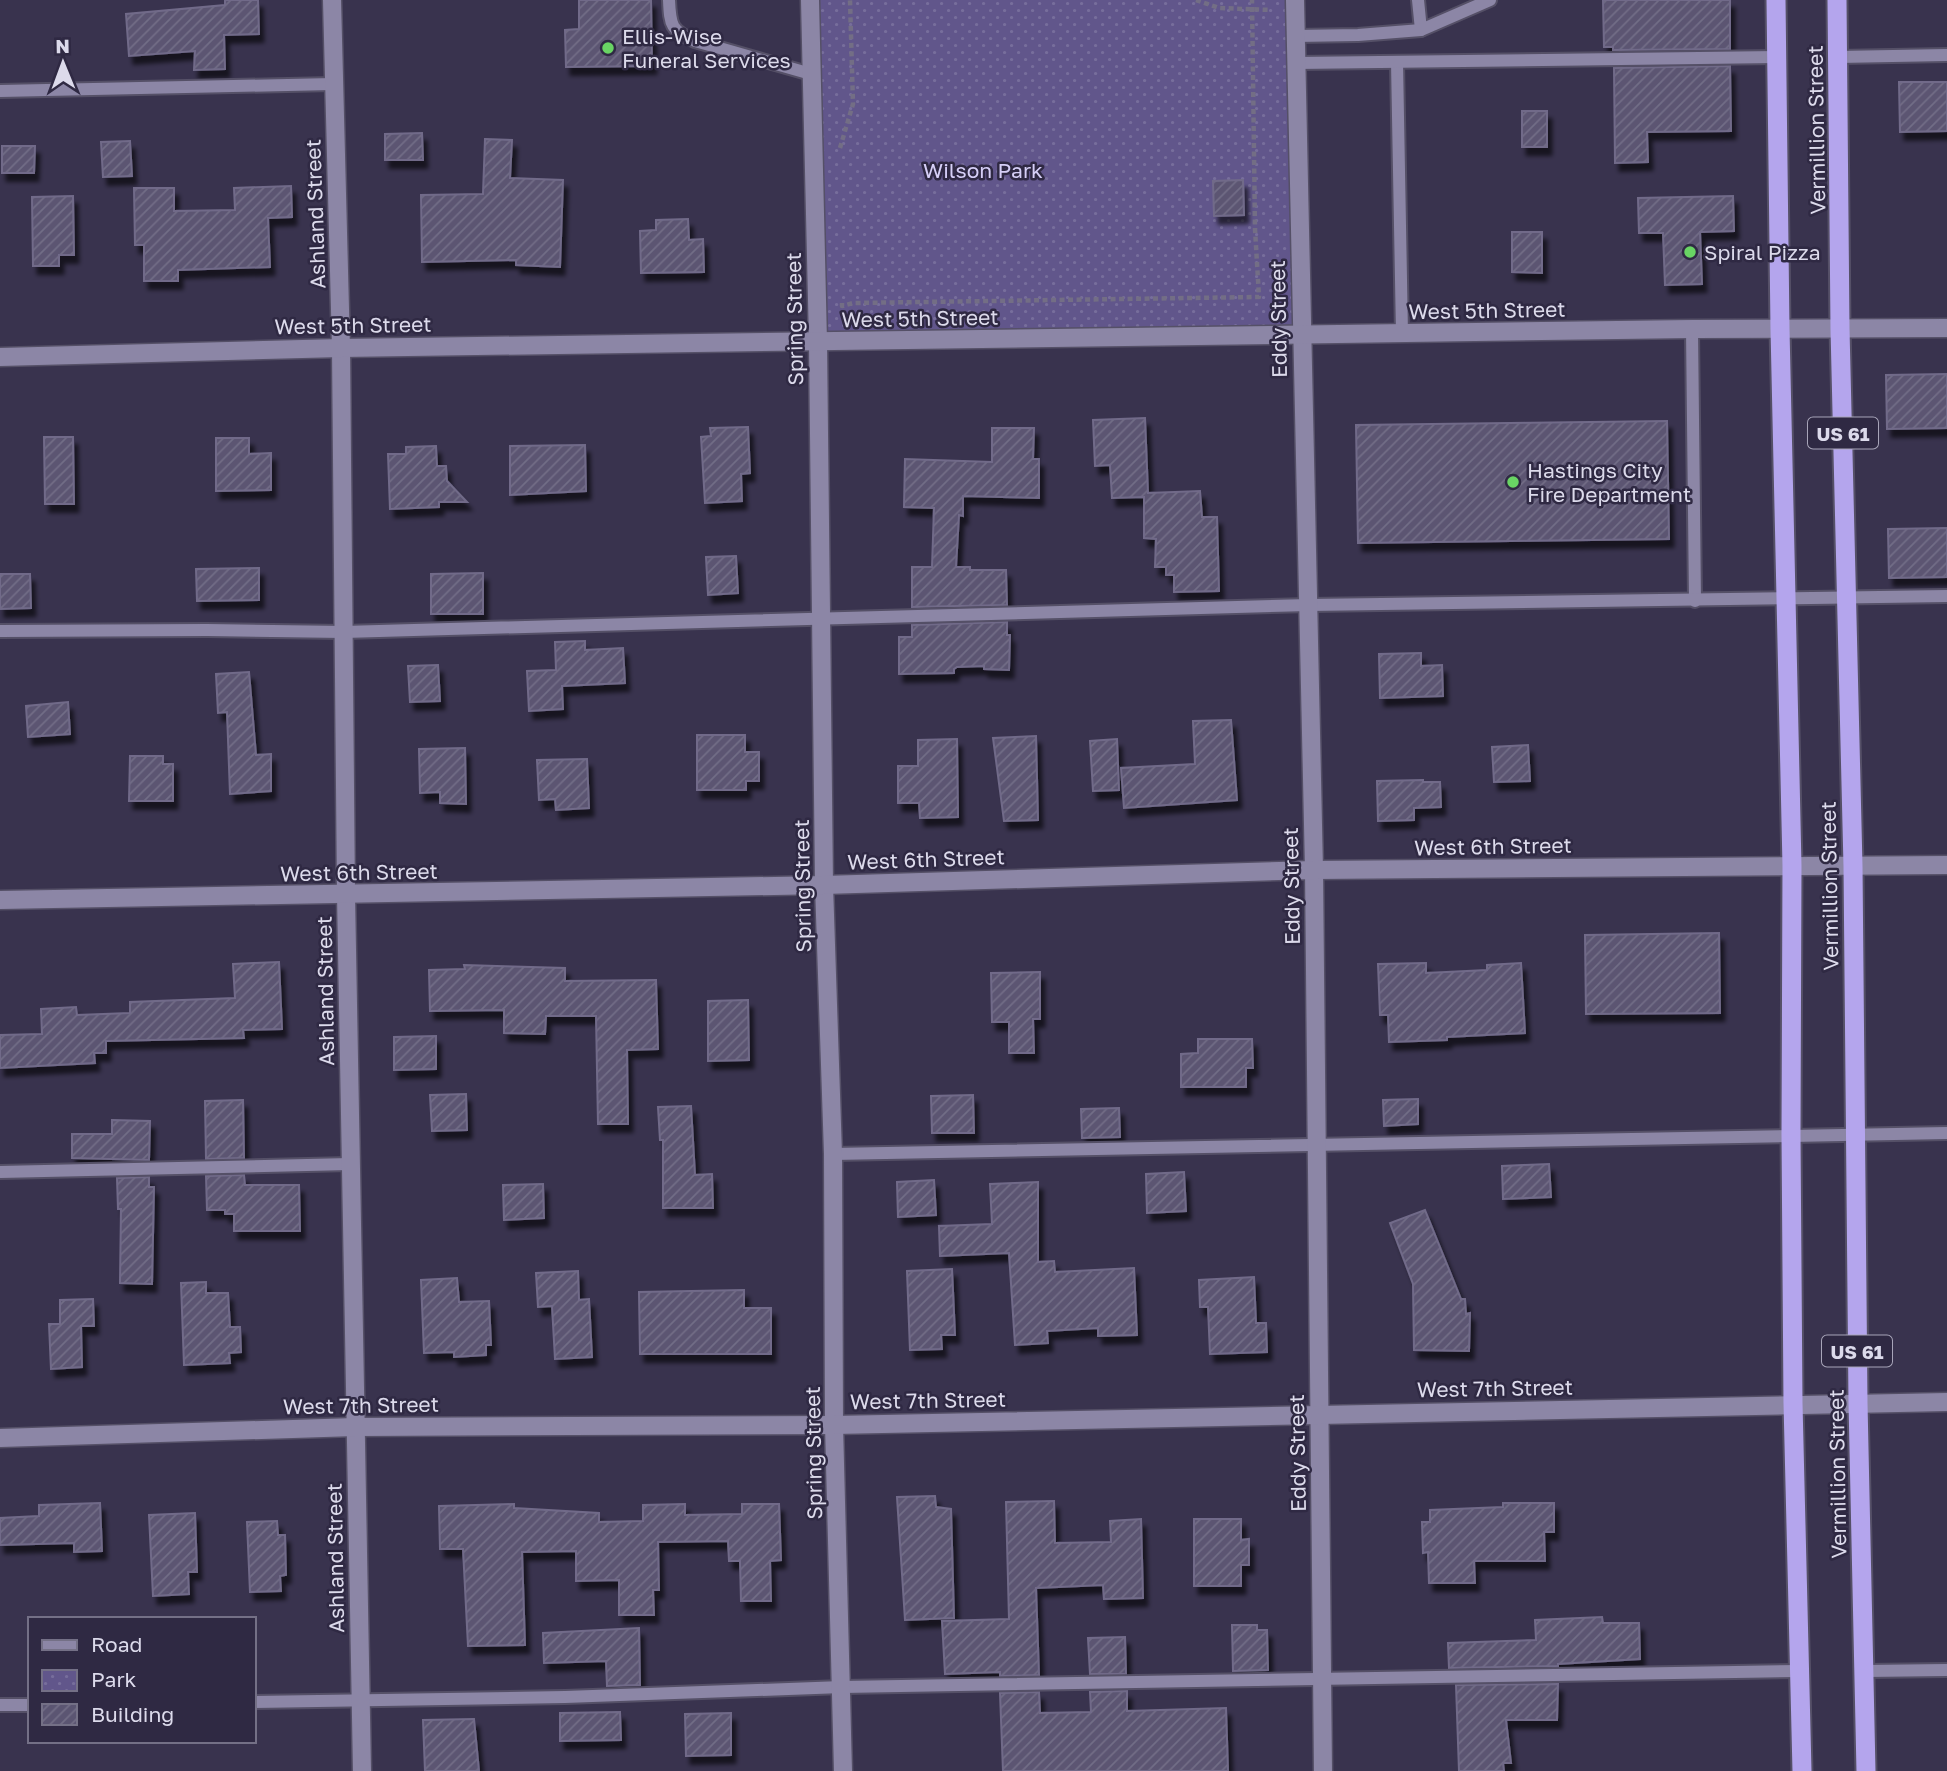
<svg xmlns="http://www.w3.org/2000/svg" width="1947" height="1771" viewBox="0 0 1947 1771" font-family="'Golos Text',sans-serif">
	<style>
		.park { fill: url(#park-dots) }
		.building { fill: url(#building-hatch); stroke: #716b89; stroke-width: 2; filter: url(#shadow) }
		.lines { fill: none; stroke-linecap: round; stroke-linejoin: round }
		.service-casing { stroke: #555067; stroke-width: 16 }
		.minor-casing { stroke: #555067; stroke-width: 21 }
		.trunk-casing { stroke: #555067; stroke-width: 23 }
		.path { stroke: #736e85; stroke-width: 4.5; stroke-dasharray: 5 3.5; stroke-linecap: butt }
		.service { stroke: #8c86a6; stroke-width: 12 }
		.minor { stroke: #8c86a6; stroke-width: 18 }
		.trunk { stroke: #b4a5ed; stroke-width: 19 }
		.poi-dot { fill: #69d464; stroke: #2f2943; stroke-width: 2.5 }
		.labels { text-anchor: middle; dominant-baseline: central; stroke-width: 5; stroke-linejoin: round; paint-order: stroke }
		.shield { fill: #2f2943; stroke: #a8a5b9; stroke-width: 2 }
		.shield-label { font-size: 19px; font-weight: bold; fill: #dcdaeb }
		.poi-label { font-size: 21px; fill: #dcdaeb; stroke: #2f2943; text-anchor: start }
		.street-label { font-size: 21px; fill: #dcdaeb; stroke: #2f2943 }
		.park-label { font-size: 21px; fill: #d6cff7; stroke: #2f2943 }
	</style>
	<defs>
		<pattern id="park-dots" width="8" height="8" patternUnits="userSpaceOnUse" patternTransform="scale(1.75)"><rect width="8" height="8" fill="#61568b"/><path d="M2 2h.1M6 6h.1" fill="none" stroke="#776e9c" stroke-width="1.8" stroke-linecap="round"/></pattern>
		<pattern id="building-hatch" width="6" height="6" patternUnits="userSpaceOnUse" patternTransform="scale(1.75)"><rect width="6" height="6" fill="#5b5572"/><path d="M-1 1l2-2M0 6l6-6M5 7l2-2" fill="none" stroke="#726d86"/></pattern>
		<filter id="shadow"><feDropShadow dx="4.5" dy="8" stdDeviation="2" flood-color="#0009"/></filter>
	</defs>
	<rect width="100%" height="100%" fill="#39334e"/>
	<polygon class="park" points="810,0 1295,0 1301,335 818,342"/>
	<g class="building">
		<polygon points="225,0 258,0 259,34 224,35 225,69 194,70 195,51 129,56 126,14 225,5"/>
		<polygon points="579,0 651,0 652,66 566,67 565,30 579,29"/>
		<polygon points="1603,0 1730,0 1730,49 1613,50 1613,47 1604,47"/>
		<polygon points="1730,66 1731,131 1647,132 1648,162 1615,163 1614,68"/>
		<polygon points="1899,82 1947,82 1947,131 1900,132"/>
		<rect x="1522" y="111" width="25" height="36"/>
		<polygon points="422,133 423,160 385,160 385,134"/>
		<polygon points="485,139 512,140 510,178 563,180 560,267 516,265 516,260 422,262 421,195 483,194"/>
		<polygon points="130,141 132,176 103,177 101,142"/>
		<polygon points="2,146 35,146 34,173 2,173"/>
		<polygon points="1243,180 1244,215 1214,216 1213,181"/>
		<polygon points="291,186 292,217 268,218 270,267 178,270 178,281 144,281 144,245 135,245 134,188 174,188 174,211 235,210 234,188"/>
		<polygon points="73,196 74,255 59,255 59,266 33,266 32,197"/>
		<polygon points="1733,196 1734,231 1700,232 1702,284 1665,285 1663,233 1639,233 1638,198"/>
		<polygon points="688,219 689,240 703,239 704,272 641,273 640,231 656,230 656,220"/>
		<polygon points="1512,232 1542,232 1542,273 1512,272"/>
		<polygon points="1947,374 1947,428 1887,429 1886,375"/>
		<polygon points="1145,418 1148,493 1200,491 1202,517 1217,517 1219,591 1174,592 1174,575 1166,575 1166,567 1155,567 1156,539 1144,538 1144,497 1112,498 1110,465 1095,466 1093,420"/>
		<polygon points="1667,421 1669,539 1358,543 1356,425"/>
		<polygon points="748,427 750,473 741,474 742,501 705,503 701,437 711,436 710,428"/>
		<polygon points="992,428 1034,428 1033,459 1039,459 1039,498 963,496 963,516 959,515 956,567 970,567 970,570 1006,570 1007,605 912,607 912,567 932,567 934,508 904,507 905,459 992,462"/>
		<polygon points="44,437 73,437 74,504 45,504"/>
		<polygon points="216,438 249,438 249,454 271,453 271,490 216,491"/>
		<polygon points="585,445 586,491 510,495 510,446"/>
		<polygon points="436,446 437,466 446,466 447,481 467,502 439,502 439,507 390,509 388,454 406,454 406,447"/>
		<polygon points="1947,528 1947,577 1889,578 1888,529"/>
		<polygon points="736,556 738,593 708,595 706,557"/>
		<polygon points="259,568 259,600 197,601 196,569"/>
		<polygon points="483,573 483,614 431,614 431,574"/>
		<polygon points="0,574 30,574 31,608 0,609"/>
		<polygon points="1007,622 1007,635 1010,635 1009,670 984,669 984,666 957,667 954,669 954,673 899,674 899,637 912,637 912,625"/>
		<polygon points="585,641 585,650 623,648 625,683 562,686 563,709 529,711 527,671 556,670 555,642"/>
		<polygon points="1421,653 1421,666 1442,665 1443,696 1380,698 1379,654"/>
		<polygon points="438,665 440,701 410,702 408,666"/>
		<polygon points="249,672 256,755 271,754 271,791 230,794 227,712 218,713 216,674"/>
		<polygon points="68,702 70,734 28,737 26,706"/>
		<polygon points="1231,720 1237,800 1124,808 1121,768 1195,764 1193,721"/>
		<polygon points="697,735 745,735 745,752 759,752 759,781 746,781 746,790 697,790"/>
		<polygon points="1036,736 1038,820 1004,821 993,738"/>
		<polygon points="957,739 958,817 920,818 919,803 898,803 898,766 918,766 918,740"/>
		<polygon points="1117,739 1119,790 1093,791 1090,741"/>
		<polygon points="1528,745 1530,781 1494,782 1492,747"/>
		<polygon points="465,748 466,804 440,803 440,792 420,793 419,749"/>
		<polygon points="130,756 163,756 163,764 173,764 173,801 129,801"/>
		<polygon points="587,759 589,808 556,810 555,799 539,800 537,760"/>
		<polygon points="1423,780 1423,782 1440,782 1441,807 1414,808 1414,820 1378,821 1377,781"/>
		<polygon points="1719,933 1720,1013 1586,1014 1585,935"/>
		<polygon points="279,962 282,1029 243,1030 244,1038 106,1041 106,1053 94,1053 95,1063 0,1068 0,1035 42,1034 41,1009 76,1007 77,1015 130,1013 130,1002 235,998 233,964"/>
		<polygon points="1426,963 1426,973 1487,970 1487,965 1521,963 1525,1033 1447,1037 1447,1040 1389,1042 1388,1015 1380,1015 1378,964"/>
		<polygon points="464,965 565,968 565,981 656,980 658,1049 627,1050 628,1124 598,1124 596,1016 546,1016 545,1034 504,1033 504,1010 430,1011 429,970 465,969"/>
		<polygon points="1040,972 1040,1019 1033,1019 1034,1053 1009,1053 1009,1022 992,1022 991,973"/>
		<polygon points="748,1000 749,1060 708,1061 708,1001"/>
		<polygon points="436,1036 436,1069 394,1070 394,1037"/>
		<polygon points="1198,1039 1252,1039 1253,1068 1246,1068 1246,1087 1181,1087 1181,1054 1198,1053"/>
		<polygon points="466,1094 467,1130 432,1131 430,1095"/>
		<polygon points="973,1095 974,1133 932,1133 931,1096"/>
		<polygon points="1418,1099 1418,1124 1384,1126 1383,1100"/>
		<polygon points="243,1100 244,1158 206,1159 205,1101"/>
		<polygon points="691,1106 695,1175 712,1174 713,1208 663,1208 663,1140 660,1140 658,1107"/>
		<polygon points="1119,1108 1120,1137 1082,1138 1081,1109"/>
		<polygon points="112,1120 150,1121 149,1160 72,1158 72,1134 112,1134"/>
		<polygon points="1549,1164 1551,1197 1503,1199 1502,1166"/>
		<polygon points="1184,1172 1186,1211 1147,1213 1146,1174"/>
		<polygon points="244,1175 245,1185 299,1185 300,1231 234,1231 234,1214 225,1214 225,1210 207,1210 206,1176"/>
		<polygon points="149,1177 149,1187 154,1187 152,1284 120,1283 121,1209 118,1209 117,1178"/>
		<polygon points="934,1180 936,1215 898,1217 897,1182"/>
		<polygon points="1038,1182 1038,1262 1054,1261 1055,1272 1134,1268 1137,1335 1098,1336 1098,1328 1047,1331 1048,1343 1015,1345 1009,1253 940,1256 939,1226 992,1224 990,1184"/>
		<polygon points="543,1184 544,1218 504,1220 503,1185"/>
		<polygon points="1425,1210 1461,1299 1465,1299 1466,1314 1470,1313 1469,1351 1414,1350 1413,1284 1390,1223"/>
		<polygon points="952,1269 955,1335 941,1335 942,1349 910,1350 907,1271"/>
		<polygon points="578,1271 579,1300 589,1299 592,1357 555,1359 552,1306 538,1307 536,1273"/>
		<polygon points="1254,1277 1256,1323 1266,1323 1267,1352 1210,1354 1208,1307 1200,1307 1199,1280"/>
		<polygon points="457,1278 459,1302 489,1301 491,1345 486,1345 486,1355 454,1357 454,1352 424,1353 421,1280"/>
		<polygon points="206,1282 206,1293 228,1293 230,1327 240,1327 241,1352 229,1353 230,1363 184,1365 181,1283"/>
		<polygon points="744,1290 744,1308 771,1308 771,1354 640,1354 639,1292"/>
		<polygon points="93,1299 94,1326 81,1326 82,1367 51,1369 49,1324 60,1324 60,1300"/>
		<polygon points="935,1496 936,1507 951,1509 954,1618 905,1620 897,1497"/>
		<polygon points="1054,1501 1055,1543 1111,1542 1110,1521 1141,1519 1143,1598 1104,1599 1103,1585 1036,1588 1039,1675 1000,1676 1000,1672 945,1674 942,1621 1009,1619 1006,1502"/>
		<polygon points="100,1503 102,1551 74,1552 74,1543 0,1545 0,1518 39,1516 39,1505"/>
		<polygon points="1503,1503 1554,1503 1554,1532 1544,1532 1545,1561 1474,1561 1475,1583 1429,1583 1428,1552 1423,1553 1422,1522 1430,1522 1430,1510 1503,1507"/>
		<polygon points="514,1504 514,1508 599,1513 599,1522 643,1521 643,1505 685,1504 685,1515 742,1514 742,1504 779,1504 781,1560 770,1561 771,1601 741,1601 740,1561 729,1561 728,1541 658,1542 659,1590 653,1590 654,1615 619,1615 619,1580 576,1581 576,1551 522,1552 525,1645 468,1646 463,1549 440,1549 439,1506"/>
		<polygon points="195,1513 197,1572 188,1572 189,1594 153,1596 149,1515"/>
		<polygon points="1194,1519 1241,1519 1241,1540 1249,1539 1249,1565 1241,1565 1241,1586 1194,1586"/>
		<polygon points="277,1521 278,1535 285,1535 286,1575 280,1576 281,1591 250,1592 247,1522"/>
		<polygon points="1602,1617 1603,1623 1639,1623 1640,1659 1558,1664 1558,1666 1449,1668 1448,1643 1536,1640 1535,1620"/>
		<polygon points="1232,1625 1257,1625 1257,1630 1267,1630 1268,1670 1233,1671"/>
		<polygon points="639,1628 640,1685 607,1686 606,1661 544,1663 543,1633"/>
		<polygon points="1125,1637 1126,1674 1090,1674 1088,1638"/>
		<polygon points="1558,1684 1557,1720 1506,1720 1511,1763 1503,1763 1504,1771 1459,1771 1456,1685"/>
		<polygon points="1127,1691 1127,1711 1226,1708 1228,1771 1003,1771 1000,1693 1039,1692 1040,1713 1091,1712 1090,1692"/>
		<polygon points="620,1712 621,1740 560,1741 560,1713"/>
		<polygon points="731,1713 731,1755 686,1756 685,1714"/>
		<polygon points="474,1719 479,1771 425,1771 423,1720"/>
	</g>
	<g class="lines">
		<g class="service-casing">
			<g id="service">
				<path d="M669,0C670,25 671,31 695,41L811,74"/>
				<polyline points="1418,0 1421,30"/>
				<polyline points="1295,36 1358,35 1421,30 1490,0"/>
				<polyline points="1838,57 1947,55"/>
				<polyline points="1397,62 1402,334"/>
				<polyline points="1296,63 1777,57"/>
				<polyline points="0,91 333,84"/>
				<polyline points="1692,329 1695,601"/>
				<polyline points="0,631 207,630 344,632 1309,605 1947,596"/>
				<polyline points="833,1154 1947,1133"/>
				<polyline points="0,1172 350,1164"/>
				<polyline points="1865,1671 1947,1670"/>
				<polyline points="254,1702 565,1697 842,1687 1799,1671"/>
				<polyline points="0,1705 30,1705"/>
			</g>
		</g>
		<g class="minor-casing">
			<g id="minor">
				<polyline points="332,0 341,348 346,895 362,1771"/>
				<polyline points="810,0 818,342 824,885 833,1154 834,1425 843,1771"/>
				<polyline points="1295,0 1314,870 1323,1771"/>
				<polyline points="0,357 341,348 1692,329 1947,328"/>
				<polyline points="0,900 824,885 1314,870 1947,865"/>
				<polyline points="0,1438 355,1427 834,1425 1947,1402"/>
			</g>
		</g>
		<g class="trunk-casing">
			<g id="trunk">
				<polyline points="1776,0 1780,329 1792,866 1791,1135 1793,1403 1802,1771"/>
				<polyline points="1837,0 1840,329 1853,866 1858,1403 1866,1771"/>
			</g>
		</g>
		<g class="path">
			<polyline points="1196,0 1219,8 1271,10"/>
			<polyline points="840,148 853,104 850,0"/>
			<polyline points="842,303 842,306 853,303 1259,297 1255,229 1252,0"/>
		</g>
		<use href="#service" class="service"/>
		<use href="#minor" class="minor"/>
		<use href="#trunk" class="trunk"/>
	</g>
	<g class="poi-dot">
		<circle cx="608" cy="48" r="7"/>
		<circle cx="1690" cy="252" r="7"/>
		<circle cx="1513" cy="482" r="7"/>
	</g>
	<g class="labels">
		<g class="shield">
			<rect x="1808" y="417.5" width="70" height="31" rx="5"/>
			<rect x="1822" y="1335.5" width="70" height="31" rx="5"/>
		</g>
		<g class="shield-label">
			<text x="1843" y="433">US 61</text>
			<text x="1857" y="1351">US 61</text>
		</g>
		<g class="poi-label">
			<text x="622" y="36">Ellis-Wise<tspan x="622" dy="24">Funeral Services</tspan></text>
			<text x="1704" y="252">Spiral Pizza</text>
			<text x="1527" y="470">Hastings City<tspan x="1527" dy="24">Fire Department</tspan></text>
		</g>
		<g class="street-label">
			<text transform="translate(1816 130) rotate(-91)">Vermillion Street</text>
			<text transform="translate(315 214) rotate(-92)">Ashland Street</text>
			<text transform="translate(1487 310) rotate(-1)">West 5th Street</text>
			<text transform="translate(920 318) rotate(-1)">West 5th Street</text>
			<text transform="translate(794 319) rotate(-91)">Spring Street</text>
			<text transform="translate(1278 319) rotate(-91)">Eddy Street</text>
			<text transform="translate(353 325) rotate(-1)">West 5th Street</text>
			<text transform="translate(1493 846) rotate(-1)">West 6th Street</text>
			<text transform="translate(926 859) rotate(-2)">West 6th Street</text>
			<text transform="translate(359 872) rotate(-1)">West 6th Street</text>
			<text transform="translate(802 886) rotate(-91)">Spring Street</text>
			<text transform="translate(1291 886) rotate(-91)">Eddy Street</text>
			<text transform="translate(1829 886) rotate(-91)">Vermillion Street</text>
			<text transform="translate(325 991) rotate(-91)">Ashland Street</text>
			<text transform="translate(1495 1388) rotate(-1)">West 7th Street</text>
			<text transform="translate(928 1400) rotate(-1)">West 7th Street</text>
			<text transform="translate(361 1405) rotate(-1)">West 7th Street</text>
			<text transform="translate(813 1453) rotate(-91)">Spring Street</text>
			<text transform="translate(1297 1453) rotate(-91)">Eddy Street</text>
			<text transform="translate(1837 1474) rotate(-91)">Vermillion Street</text>
			<text transform="translate(335 1558) rotate(-91)">Ashland Street</text>
		</g>
		<g class="park-label">
			<text x="983" y="170">Wilson Park</text>
		</g>
	</g>
	<rect x="28" y="1617" width="228" height="126" fill="#2f2943" stroke="#747086" stroke-width="2"/>
	<rect x="42" y="1640" width="35" height="10" fill="#8c86a6" stroke="#747086" stroke-width="2"/>
	<text x="91" y="1652" font-size="21" fill="#dcdaeb">Road</text>
	<rect x="42" y="1670" width="35" height="21" fill="url(#park-dots)" stroke="#747086" stroke-width="2"/>
	<text x="91" y="1687" font-size="21" fill="#dcdaeb">Park</text>
	<rect x="42" y="1704" width="35" height="21" fill="url(#building-hatch)" stroke="#747086" stroke-width="2"/>
	<text x="91" y="1722" font-size="21" fill="#dcdaeb">Building</text>
	<g transform="translate(63 63) rotate(359)" stroke="#2f2943" stroke-width="5" paint-order="stroke">
	<path d="M0-5L12 26L0 18L-12 26Z" fill="#dcdaeb"/>
	<text y="-10" font-size="19" font-weight="bold" text-anchor="middle" fill="#dcdaeb">N</text>
	</g>
</svg>
